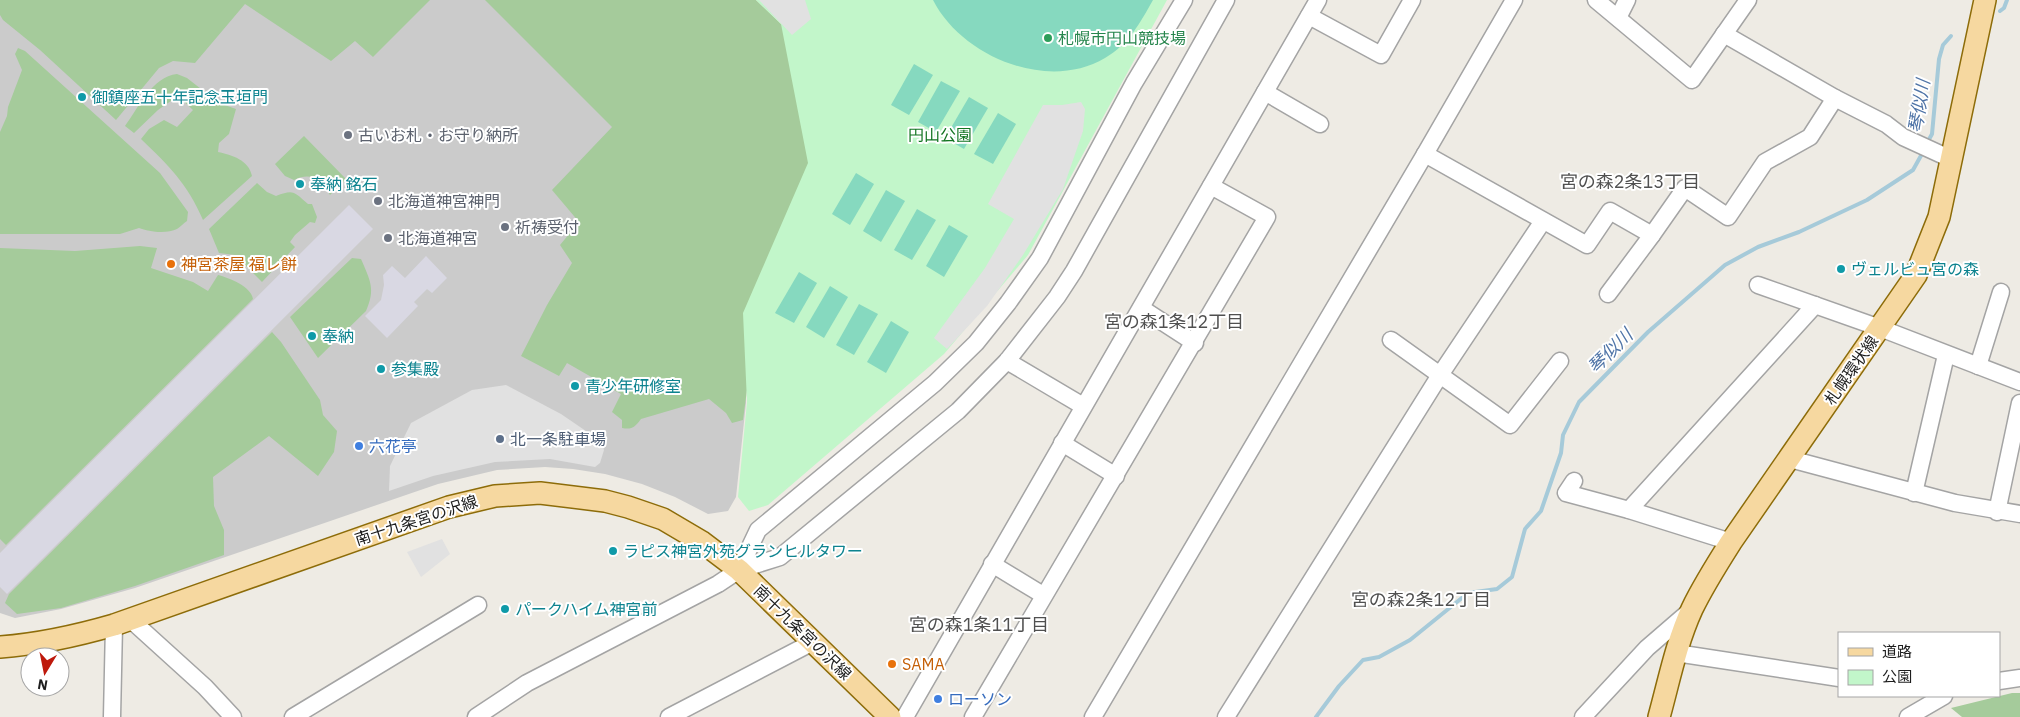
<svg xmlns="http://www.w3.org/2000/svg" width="2020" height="717" viewBox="0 0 2020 717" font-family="'IBM Plex Sans','Noto Sans JP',sans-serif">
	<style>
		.religious { fill: #cbcbcb }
		.forest { fill: #a5cb9b }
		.park { fill: #c2f6ca }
		.pitch { fill: #86d9bf }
		.parking { fill: #e1e1e1 }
		.plaza { fill: #d9d8e3 }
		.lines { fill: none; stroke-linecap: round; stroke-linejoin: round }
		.stream { stroke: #a6cad9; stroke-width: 4 }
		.minor-casing { stroke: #a4a4a4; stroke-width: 19 }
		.major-casing { stroke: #8d6c09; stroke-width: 24 }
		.minor { stroke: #fff; stroke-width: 16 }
		.major { stroke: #f6d8a0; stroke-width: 21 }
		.leisure-dot { fill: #2e9e5b; stroke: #fff; stroke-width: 2 }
		.culture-dot { fill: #0f9aa8; stroke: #fff; stroke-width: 2 }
		.worship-dot { fill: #6b7280; stroke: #fff; stroke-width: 2 }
		.food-dot { fill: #e8710a; stroke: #fff; stroke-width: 2 }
		.service-dot { fill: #5c6f8a; stroke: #fff; stroke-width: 2 }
		.shop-dot { fill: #3f7fe0; stroke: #fff; stroke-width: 2 }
		.labels { text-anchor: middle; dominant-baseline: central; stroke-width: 4; stroke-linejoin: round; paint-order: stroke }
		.leisure-label { font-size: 16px; fill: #27864d; stroke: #fff; text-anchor: start }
		.culture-label { font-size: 16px; fill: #0d838f; stroke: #fff; text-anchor: start }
		.worship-label { font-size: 16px; fill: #5b616d; stroke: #fff; text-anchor: start }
		.park-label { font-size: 16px; fill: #127521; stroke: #fff }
		.food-label { font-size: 16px; fill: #c56008; stroke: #fff; text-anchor: start }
		.street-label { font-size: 16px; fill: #1d1d1d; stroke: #fff }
		.service-label { font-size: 16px; fill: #4e5e75; stroke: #fff; text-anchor: start }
		.shop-label { font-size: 16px; fill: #366cbe; stroke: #fff; text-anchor: start }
		.water-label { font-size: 18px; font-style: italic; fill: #4f74a7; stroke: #fff }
		.neighbourhood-label { font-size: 18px; fill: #505050; stroke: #fff }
	</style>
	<rect width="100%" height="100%" fill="#eeebe4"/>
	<polygon class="religious" points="0,0 755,0 743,313 746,403 736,497 728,511 708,514 675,497 642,484 605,474 573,469 545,467 497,470 438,484 135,588 61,609 15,618 0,613"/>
	<g class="forest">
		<polygon points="0,0 430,0 373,57 355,41 331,61 245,4 195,63 173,61 159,68 116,120 40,50 3,20 0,15"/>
		<path d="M485,0H756L828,69L829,154L757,315L743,420L732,423L726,413L709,399L641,419C635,427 632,430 622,428V420L612,412L621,394L567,363L559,376L521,356L547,305L572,263L560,245L579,222L552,190L612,127Z"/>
		<path d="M18,48L25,51L160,173L188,212L187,221C184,223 180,227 177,229C167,234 149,232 139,228L120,234H0V132L7,116L8,107L22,70L15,54Z"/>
		<path d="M177,74L187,78L219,103L236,109L229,134L219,143L218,152C232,155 249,160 252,176L203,220C187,183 169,166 141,139L149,129L164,120L177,127L193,110L178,96L158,110L134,133L125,126C139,107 152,77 177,74Z"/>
		<path d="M304,136L346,179L330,195C323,180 311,171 294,180L285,176L275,164Z"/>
		<path d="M257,183L267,192L276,196C294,189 294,192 308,204H312L317,217L315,223L310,222L295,235L290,242L295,247L262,282L235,255L219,253L209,229Z"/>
		<path d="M140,246L157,248L151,268L193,282L208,291L218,275C229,278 251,286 253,299L6,545L0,539V248L75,251Z"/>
		<path d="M352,258L361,259C370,280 376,289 366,311L318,358L290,317Z"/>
		<polygon points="272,332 281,342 320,400 323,415 337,431 334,452 318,476 269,436 213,477 214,506 224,530 224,555 135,586 61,608 17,614 5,603 9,594"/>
		<polygon points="2012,693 2020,693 2020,717 1962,717 1951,708"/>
	</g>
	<polygon class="park" points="756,0 1167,0 1028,255 944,354 768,505 749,511 738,497 747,402 743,313 808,163 781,24"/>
	<g class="pitch">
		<path d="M933,0H1153C1140,23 1129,44 1105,58C1048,92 962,57 933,0Z"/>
		<polygon points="914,64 933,75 909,115 891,105"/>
		<polygon points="941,81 960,91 936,132 918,122"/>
		<polygon points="969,97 988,108 964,149 945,138"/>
		<polygon points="998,113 1016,124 993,164 974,154"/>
		<polygon points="856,173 874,184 850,225 832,214"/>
		<polygon points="886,190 905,201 881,242 863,231"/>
		<polygon points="917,209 936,220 912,260 894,250"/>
		<polygon points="949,225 968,236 944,277 926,266"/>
		<polygon points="799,272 817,283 794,323 775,313"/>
		<polygon points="830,286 848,297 824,338 806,327"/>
		<polygon points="859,304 878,314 854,355 836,345"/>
		<polygon points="891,321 909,332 886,373 867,362"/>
	</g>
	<g class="parking">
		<polygon points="759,0 805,0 811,19 792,35"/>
		<polygon points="1081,102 1085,109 1083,131 1063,189 1023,255 987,306 947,349 934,338 985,268 1014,219 988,204 1043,105 1062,105"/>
		<polygon points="506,385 561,414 602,442 604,450 600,463 595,467 550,459 495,462 433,476 389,491 390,466 411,423 472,390"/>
		<polygon points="442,539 450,554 421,577 407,552"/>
	</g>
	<g class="plaza">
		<polygon points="349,205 373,229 7,594 0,587 0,553"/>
		<polygon points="426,256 447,278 432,293 427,289 414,302 418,306 387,338 365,316 381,300 384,285 383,275 392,266 405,278"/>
	</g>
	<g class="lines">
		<g class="stream">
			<polyline points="2000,11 2004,8 2007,0"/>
			<polyline points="1927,143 1932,134 1939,59 1943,45 1951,36"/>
			<polyline points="1316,717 1339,686 1363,660 1379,657 1410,640 1468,593 1497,589 1512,577 1525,529 1541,511 1561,453 1563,435 1579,402 1648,332 1725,265 1758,247 1799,232 1867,200 1913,170 1923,152"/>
		</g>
		<g class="minor-casing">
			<g id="minor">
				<polyline points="1596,0 1692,80 1748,0"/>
				<polyline points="1309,16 1381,55 1412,0"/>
				<polyline points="1618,18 1627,0"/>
				<polyline points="1724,34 1835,98 1886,124 1903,137 1951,159"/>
				<polyline points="1265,92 1320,124"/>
				<polyline points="1425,154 1587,245 1610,211 1652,235 1685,188 1728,217 1765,162 1810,137 1835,98"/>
				<polyline points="1758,285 1880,328 2020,382"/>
				<polyline points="1608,294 1652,235"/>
				<polyline points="1141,308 1195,343"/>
				<polyline points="1391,340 1510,425 1560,361"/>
				<polyline points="1007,361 1083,406"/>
				<polyline points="1978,366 2001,292"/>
				<polyline points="1062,443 1116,476"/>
				<polyline points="1790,459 1955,503 2020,514"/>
				<polyline points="1574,481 1566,493 1629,510 1731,542"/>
				<polyline points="1914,493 1946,355"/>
				<polyline points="1629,510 1815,305"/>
				<polyline points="1997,512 2020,403"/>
				<polyline points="992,564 1043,595"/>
				<polyline points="739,570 758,530 935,383 976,343 1008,303 1040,258 1134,83 1184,0"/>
				<polyline points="130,619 205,687 233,717"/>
				<polyline points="1676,653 1839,678"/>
				<polyline points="1999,681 2020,678"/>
				<polyline points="112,717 114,625"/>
				<polyline points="293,717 478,605"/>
				<polyline points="476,717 527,683 718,584 739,570 780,557 958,411 1007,361 1057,297 1074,271 1226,0"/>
				<polyline points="669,717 813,642"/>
				<polyline points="905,717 1318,0"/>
				<polyline points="973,717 1267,217 1211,186"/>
				<polyline points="1093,717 1425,154 1514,0"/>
				<polyline points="1226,717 1440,375 1543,221"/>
				<polyline points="1583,717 1647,648 1691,610"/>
				<polyline points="1908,717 1944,696"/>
			</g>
		</g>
		<g class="major-casing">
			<g id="major">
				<path d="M0,647C40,644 76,636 114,625L449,507L495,496L540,493L605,501L628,507L663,519L702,542L739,570L890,717"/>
				<path d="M1659,717C1669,681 1676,644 1692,609C1703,586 1717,564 1731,542L1916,275L1939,217L1985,0"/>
			</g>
		</g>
		<use href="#minor" class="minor"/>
		<use href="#major" class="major"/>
	</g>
	<circle class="leisure-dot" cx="1048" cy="38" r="5"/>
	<g class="culture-dot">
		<circle cx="82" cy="97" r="5"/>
		<circle cx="300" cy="184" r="5"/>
		<circle cx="1841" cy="269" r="5"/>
		<circle cx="312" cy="336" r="5"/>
		<circle cx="381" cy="369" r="5"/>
		<circle cx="575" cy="386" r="5"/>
		<circle cx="613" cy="551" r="5"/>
		<circle cx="505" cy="609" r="5"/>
	</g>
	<g class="worship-dot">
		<circle cx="348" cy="135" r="5"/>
		<circle cx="378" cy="201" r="5"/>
		<circle cx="505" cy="227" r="5"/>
		<circle cx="388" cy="238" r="5"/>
	</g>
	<g class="food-dot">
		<circle cx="171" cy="264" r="5"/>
		<circle cx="892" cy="664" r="5"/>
	</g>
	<circle class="service-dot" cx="500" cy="439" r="5"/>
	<g class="shop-dot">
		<circle cx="359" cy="446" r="5"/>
		<circle cx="938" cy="699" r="5"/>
	</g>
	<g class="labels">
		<g class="leisure-label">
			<text x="1058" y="38">札幌市円山競技場</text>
		</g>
		<g class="culture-label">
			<text x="92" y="97">御鎮座五十年記念玉垣門</text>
			<text x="310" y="184">奉納 銘石</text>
			<text x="1851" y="269">ヴェルビュ宮の森</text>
			<text x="322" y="336">奉納</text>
			<text x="391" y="369">参集殿</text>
			<text x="585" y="386">青少年研修室</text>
			<text x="623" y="551">ラピス神宮外苑グランヒルタワー</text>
			<text x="515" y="609">パークハイム神宮前</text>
		</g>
		<g class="worship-label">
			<text x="358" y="135">古いお札・お守り納所</text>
			<text x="388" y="201">北海道神宮神門</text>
			<text x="515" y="227">祈祷受付</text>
			<text x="398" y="238">北海道神宮</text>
		</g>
		<g class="park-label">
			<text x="940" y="135">円山公園</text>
		</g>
		<g class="food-label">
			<text x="181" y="264">神宮茶屋 福レ餅</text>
			<text x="902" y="664">SAMA</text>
		</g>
		<g class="street-label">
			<text transform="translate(1851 370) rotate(-55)">札幌環状線</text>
			<text transform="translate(416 520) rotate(-18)">南十九条宮の沢線</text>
			<text transform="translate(803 632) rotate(44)">南十九条宮の沢線</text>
		</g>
		<g class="service-label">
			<text x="510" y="439">北一条駐車場</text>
		</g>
		<g class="shop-label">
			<text x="369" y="446">六花亭</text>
			<text x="948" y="699">ローソン</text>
		</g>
		<g class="water-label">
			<text transform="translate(1919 106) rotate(-81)">琴似川</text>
			<text transform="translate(1610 351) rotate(-45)">琴似川</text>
		</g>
		<g class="neighbourhood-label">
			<text x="1630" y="181">宮の森2条13丁目</text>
			<text x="1174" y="321">宮の森1条12丁目</text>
			<text x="1421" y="599">宮の森2条12丁目</text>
			<text x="979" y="624">宮の森1条11丁目</text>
		</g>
	</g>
	<rect x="1838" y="632" width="162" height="65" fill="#ffffff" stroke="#a5a5a5"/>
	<rect x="1848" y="648" width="25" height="8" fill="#f6d8a0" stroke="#a5a5a5"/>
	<text x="1882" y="657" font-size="15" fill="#1d1d1d">道路</text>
	<rect x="1848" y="670" width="25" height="15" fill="#c2f6ca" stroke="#a5a5a5"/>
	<text x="1882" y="682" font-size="15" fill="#1d1d1d">公園</text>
	<g transform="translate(45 672) rotate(190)"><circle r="24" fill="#ffffff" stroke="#a5a5a5"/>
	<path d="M0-4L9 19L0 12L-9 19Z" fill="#be190c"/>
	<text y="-8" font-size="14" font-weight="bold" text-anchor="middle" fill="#1d1d1d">N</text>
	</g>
</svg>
